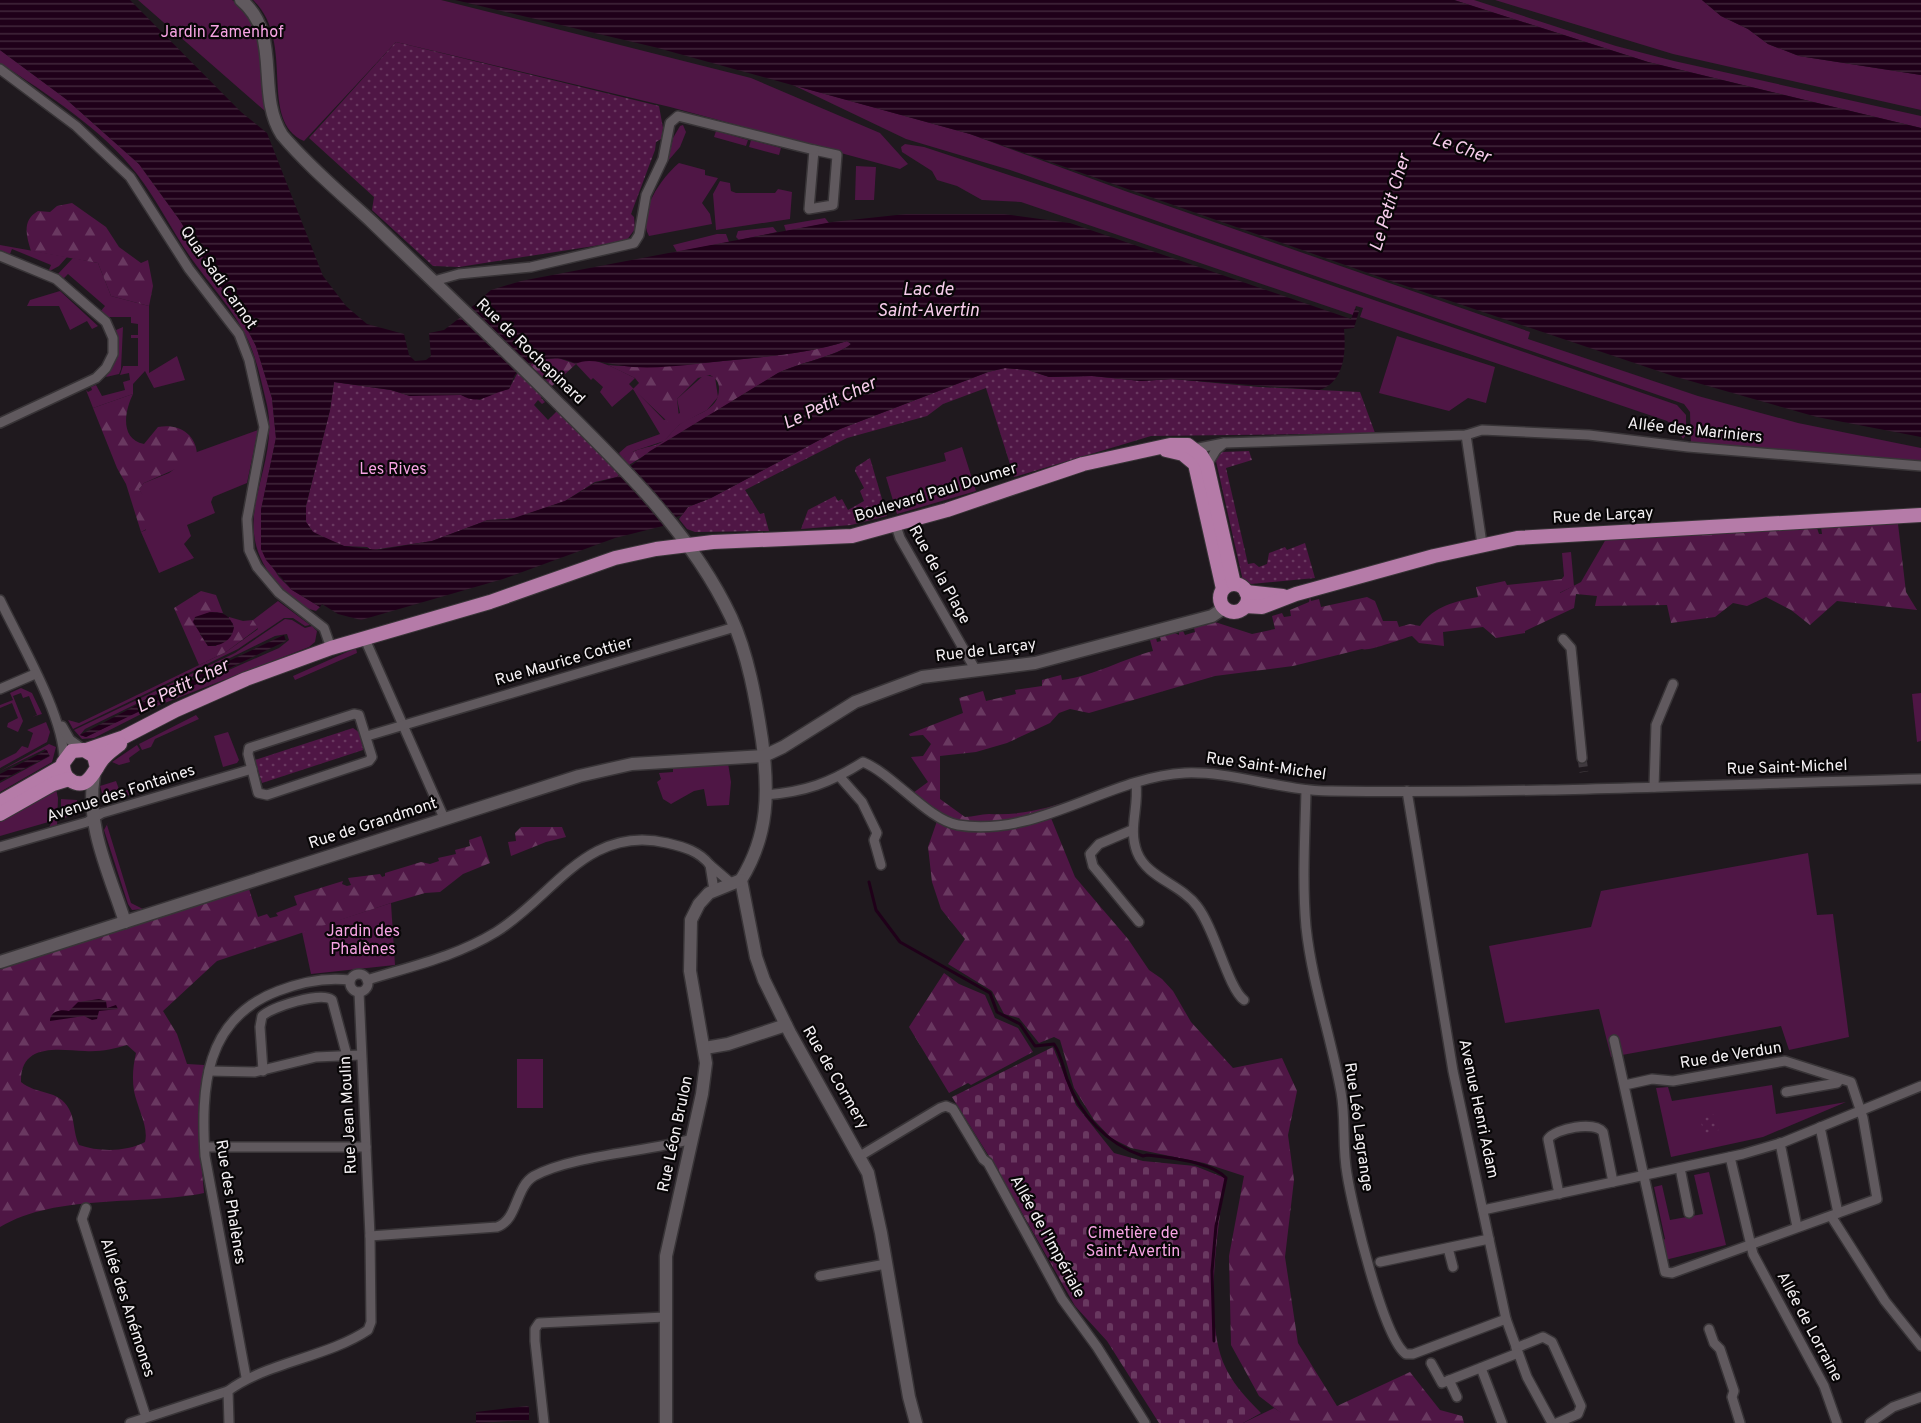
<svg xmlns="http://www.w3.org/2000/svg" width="1921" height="1423" viewBox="0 0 1921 1423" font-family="Overpass,sans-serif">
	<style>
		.green { fill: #4f1645; fill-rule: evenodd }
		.forest { fill: url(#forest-firs); fill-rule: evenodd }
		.cemetery { fill: url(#cemetery-stones) }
		.park { fill: url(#park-dots) }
		.water { fill: url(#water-rules); fill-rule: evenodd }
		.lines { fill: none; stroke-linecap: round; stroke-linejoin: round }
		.stream { stroke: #1f0019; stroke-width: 3 }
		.street-tunnel { stroke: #3f393e; stroke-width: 9; stroke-dasharray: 9 4.5; stroke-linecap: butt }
		.street-casing { stroke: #383437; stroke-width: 12 }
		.secondary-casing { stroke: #383437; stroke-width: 15 }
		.primary-casing { stroke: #383437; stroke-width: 16 }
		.street { stroke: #60595e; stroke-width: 9 }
		.secondary { stroke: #60595e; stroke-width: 12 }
		.primary { stroke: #b57ba8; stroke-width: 14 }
		.labels { text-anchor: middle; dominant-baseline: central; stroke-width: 4.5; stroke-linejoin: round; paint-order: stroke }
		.park-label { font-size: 16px; fill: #f7a4e4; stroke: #080607 }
		.street-label { font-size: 16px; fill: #f5f1f4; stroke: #080607 }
		.water-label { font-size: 18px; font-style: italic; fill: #f7cceb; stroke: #080607 }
	</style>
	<defs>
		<pattern id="forest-firs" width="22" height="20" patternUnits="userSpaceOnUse" patternTransform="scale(1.5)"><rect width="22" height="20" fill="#4f1645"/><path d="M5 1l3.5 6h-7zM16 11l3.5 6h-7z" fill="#693860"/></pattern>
		<pattern id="cemetery-stones" width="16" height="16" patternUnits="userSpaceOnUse" patternTransform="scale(1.5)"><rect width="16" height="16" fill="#4f1645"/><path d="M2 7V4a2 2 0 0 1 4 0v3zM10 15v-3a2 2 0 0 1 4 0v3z" fill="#693860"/></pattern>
		<pattern id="park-dots" width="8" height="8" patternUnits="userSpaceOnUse" patternTransform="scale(1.5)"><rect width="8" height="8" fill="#4f1645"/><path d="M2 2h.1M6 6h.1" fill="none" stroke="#693860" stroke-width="1.8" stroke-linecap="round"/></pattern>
		<pattern id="water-rules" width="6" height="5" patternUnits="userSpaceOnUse" patternTransform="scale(1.5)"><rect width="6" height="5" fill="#1f0019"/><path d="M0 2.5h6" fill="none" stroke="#40263b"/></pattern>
	</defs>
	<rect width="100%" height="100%" fill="#1f191e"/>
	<g class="green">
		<path d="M138,0H232C270,23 260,73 265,111Z"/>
		<path d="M253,0H441L751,78L880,133L908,164L900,169L670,107L396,42L304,141C257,120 297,42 253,0Z"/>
		<polygon points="1454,0 1474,0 1616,46 1674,61 1921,116 1921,128 1648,62"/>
		<polygon points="1495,0 1702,0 1721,16 1748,29 1768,44 1799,56 1921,75 1921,110 1673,54"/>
		<path d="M0,50L66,99L139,164L179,219L223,290L228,292L256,346L272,398L276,438L261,510V549L279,577L292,590L320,607L316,611C300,607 287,595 277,583C223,521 281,472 267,405C262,384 257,360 248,340C234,310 210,285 191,258C172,231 157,200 137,174C102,129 47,94 0,63Z"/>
		<polygon points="793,85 970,134 1125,191 1530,332 1528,339 1698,396 1798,423 1921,448 1921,462 1691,443 1690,412 1684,404 1010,170 906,139"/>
		<polygon points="683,125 686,132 680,147 668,161 673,138 680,126"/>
		<polygon points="716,131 748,140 746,146 714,137"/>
		<polygon points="751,140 781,148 779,155 749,147"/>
		<polygon points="905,144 924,147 1082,199 1677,405 1686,415 1686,435 1683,439 1677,429 1667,421 1360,317 1363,308 1356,306 1353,315 1021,202 982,200 957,186 937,180 932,171 902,152 901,147"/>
		<path d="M679,163L705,170V175L718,178L702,203L710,214L712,224L649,236C636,213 662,177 679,163Z"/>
		<polygon points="856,166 876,167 874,200 855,200"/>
		<polygon points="720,181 730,183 731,191 736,193 775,193 778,189 792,192 790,219 716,230 713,194"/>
		<polygon points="825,218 829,223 786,231 784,225"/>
		<polygon points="773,227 777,232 739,240 736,237 738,231"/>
		<polygon points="717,234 726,234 729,242 677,252 673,245"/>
		<polygon points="0,245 67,257 59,266 48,272 51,265 12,249 10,254 0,250"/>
		<polygon points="73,258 98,263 111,296 149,306 149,373 177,356 185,380 154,388 145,371 133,384 133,394 93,408 86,390 88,392 92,390 91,387 96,385 102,396 125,390 123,382 130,380 129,373 120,375 123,366 138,366 138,338 131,338 131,335 138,335 138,324 131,323 131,317 106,317 100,312 105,306 68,274 63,279 57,275"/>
		<polygon points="60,291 98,326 92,329 87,321 70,330 59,306 27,306 30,300"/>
		<polygon points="123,327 121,369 119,374 106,377 118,349 116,330"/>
		<polygon points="1397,336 1495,367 1486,403 1468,398 1449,411 1379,393"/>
		<path d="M582,359C599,359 619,370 635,378L629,384L664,420L680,413L677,399L704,375L715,377L718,397L707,410L679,425L664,441L634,451L623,459L619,453L627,446L660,434L633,389L612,407L600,392L603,387L593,378L591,380L576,364Z"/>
		<polygon points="258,430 247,483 213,497 211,502 215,513 187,525 191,536 184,544 194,558 159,573 141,532 146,530 146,502 139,489 144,483 169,473 197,452"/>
		<polygon points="962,447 976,491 897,514 886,477 946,461 944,453"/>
		<polygon points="1571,552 1574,586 1559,593 1560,581 1564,576 1562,553"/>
		<polygon points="278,601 310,625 305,626 293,618 284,618 238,649 73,729 68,720 79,723 226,652 258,629 253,620"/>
		<path d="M285,619L292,620L305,628L312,626L317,631L315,642L309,647L157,706L94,738L82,739L74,730L235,653ZM287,634L289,640L279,648L154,703L86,737L80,735L85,729L275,636Z"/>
		<polygon points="356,648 357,653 295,680 293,676"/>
		<polygon points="21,688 32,693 42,714 32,717 37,715 29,696 23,698 21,693 13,696 23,721 18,732 7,727 8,723 18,718 12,703 0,708 0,705 13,700 10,693"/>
		<polygon points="1921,693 1921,741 1917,742 1912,694"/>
		<polygon points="196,715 199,719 155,739 151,747 142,750 139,744"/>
		<polygon points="46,722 50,732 47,742 0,768 0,761 16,753 22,746 28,748 33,733 27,730"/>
		<polygon points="228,732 239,760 237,763 223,767 214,736"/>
		<polygon points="49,744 56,747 52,762 0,792 0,783 50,756 45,749 0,771"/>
		<polygon points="137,745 140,750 129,758 130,762 119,765 112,762"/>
		<polygon points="728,763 731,782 729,805 707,806 704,789 694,791 671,804 663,799 657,782 661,779 659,773 673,772 673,767"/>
		<polygon points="116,781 120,792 128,790 130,795 112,799 103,796 100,786"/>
		<polygon points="55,785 58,798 57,826 49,828 52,821 0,836 0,817"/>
		<polygon points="61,799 77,800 79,814 64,818 61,810"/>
		<polygon points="109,821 107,825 131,903 143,909 132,910 128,904 104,830"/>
		<polygon points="1808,853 1817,915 1833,914 1849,1037 1789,1050 1781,1026 1611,1057 1599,1009 1505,1023 1489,946 1591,927 1601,891"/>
		<polygon points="391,903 395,965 311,974 302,932"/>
		<rect x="517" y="1059" width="26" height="49"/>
		<polygon points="1772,1085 1776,1114 1846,1102 1763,1137 1671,1157 1656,1088 1668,1087 1672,1101"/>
		<polygon points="1709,1172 1726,1245 1665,1260 1661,1241 1665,1239 1654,1187 1662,1185 1670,1220 1703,1214 1694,1175"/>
		<polygon points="1274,1408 1298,1423 1243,1423"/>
	</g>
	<g class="forest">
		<path d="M72,203L106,227L119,247L141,263L148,260L153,286L149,306L111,296L98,263L31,251C26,235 22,220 38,211L50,212L57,206Z"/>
		<path d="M847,341L851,344C837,356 798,363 778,373L629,465L623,459C634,447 649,449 662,442C668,438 673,430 679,425C693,414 719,412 719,389C719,382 716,378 710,375L698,378L677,399L679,418L668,422L633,389L639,383L635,378L608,365C651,369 690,364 733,360C771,356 810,353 847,341Z"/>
		<polygon points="558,358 576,364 552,386 530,365 537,360"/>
		<path d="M133,394C125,410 119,439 144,444L158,427C177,423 196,433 197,454L189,463L144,483L139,489L158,518L152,526L141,532L126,484L117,468L93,408Z"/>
		<path d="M1898,524L1906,592L1917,610L1837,601L1810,625L1791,610L1766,597L1747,606L1733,603L1715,617L1671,623L1667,605L1595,606L1597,596L1576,594L1574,608L1525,631V633L1496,638L1483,627L1443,632L1444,646L1419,643L1412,636C1401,639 1368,652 1362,649L1293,666L1215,676L1089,713L1070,709L1059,713L1050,723L1007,743L976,752L940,756V799L965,817C973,817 981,814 989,814C1020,816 1049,808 1078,798C1044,812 988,834 951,820C938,815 924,802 913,793L928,782L911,757L923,756L931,744L923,735L910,736L909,734L963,713L959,698L983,691L986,701L1016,694L1015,690L1042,686V680L1061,675L1062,680C1096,675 1123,659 1153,651L1150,640L1156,638L1157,642L1161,641L1160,637L1175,633L1179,635V632L1183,631L1185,635L1195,632L1194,628L1215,622L1252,634L1275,629L1272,616L1282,613L1284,617L1291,616L1290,610L1309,602L1310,597L1311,601L1319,599L1321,607L1367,597L1375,601L1383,621H1397L1399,627L1410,624L1420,626C1434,606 1456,601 1478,597L1476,587L1505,581L1507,585L1562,579L1560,593L1581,582L1606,539L1817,528L1819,534H1822L1821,527Z"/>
		<polygon points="201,591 216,595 223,613 210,612 199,618 200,634 208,646 216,646 233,623 229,622 229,617 243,621 253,620 258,628 226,652 199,665 174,608"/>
		<path d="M1051,818L1075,877L1128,939L1149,970L1162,979L1173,991L1191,1022L1233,1068L1282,1058L1297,1091L1288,1135L1294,1180L1285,1257L1298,1343L1337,1406L1410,1372L1440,1410L1462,1416L1464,1423H1294L1259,1396L1231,1345L1229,1256L1244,1176L1204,1163L1131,1148L1111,1138L1094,1120L1074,1088L1060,1040L1054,1037L1039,1043L1019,1018L1004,1014L992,991L948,964L965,939L941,909L932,882L928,847L937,821C979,839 1009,831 1051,818Z"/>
		<polygon points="521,827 562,827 566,837 546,842 511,856 508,842 516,841 515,833"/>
		<path d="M481,836L490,863L463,874L440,892L425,893L391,903L217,961L163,1011L177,1034L187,1064L204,1065L198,1127L204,1193C141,1206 58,1193 0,1227V969L249,889L258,917L267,914L270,918L278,916L276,913L297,905L294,896L343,881L342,884L347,886L351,885L348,878L380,874L382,877L385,876V873L421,862L430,864L439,861L438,858L456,854L455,850L470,846L469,840ZM127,1045L136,1053C133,1066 132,1078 134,1091C137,1107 149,1127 145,1142C126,1152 99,1152 79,1145C73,1133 75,1119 69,1109C59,1089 36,1095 21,1082C20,1042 60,1050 85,1051C100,1052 113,1049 127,1045Z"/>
		<polygon points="944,973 959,984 985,995 995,1018 1018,1028 1033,1052 971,1085 968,1083 949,1093 909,1027"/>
	</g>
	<path class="cemetery" d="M1053,1047L1076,1105L1114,1153L1143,1161L1195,1166L1225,1178C1218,1229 1204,1313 1223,1362C1231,1382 1246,1398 1261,1413L1243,1423H1159L1107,1341L1075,1306L1000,1174L952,1097Z"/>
	<g class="park">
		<polygon points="396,42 659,106 663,128 661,139 656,142 655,150 631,214 634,217 635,229 626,241 459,267 433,266 372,210 374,197 309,138"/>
		<polygon points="1005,368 1028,370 1049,377 1092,376 1141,381 1172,379 1259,387 1360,392 1375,433 1151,436 1014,477 986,388 943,404 927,416 847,438 745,490 760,514 764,513 769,531 695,532 687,529 679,519 688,507 711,498 840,429 988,372"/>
		<polygon points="518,372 543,395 541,398 545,402 542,404 538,400 534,405 548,420 558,410 620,474 617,477 595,482 565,501 516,518 488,520 432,541 372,550 367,547 344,546 324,538 313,532 306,522 306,506 330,410 334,382 391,390 410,396 438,393 461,395 480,400 492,393 509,389"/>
		<polygon points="1249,451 1252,460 1226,468 1248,564 1254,563 1259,567 1267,564 1269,553 1285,547 1287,550 1305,543 1315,578 1251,584 1243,581 1216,461 1221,452"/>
		<polygon points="870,458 887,516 851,525 801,529 808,510 835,496 838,501 842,499 848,510 864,501 860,491 864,488 855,471 856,467"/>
		<polygon points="353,728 360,733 363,750 262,783 255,760"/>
		<polygon points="1714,1114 1719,1130 1704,1134 1700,1118"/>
	</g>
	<g class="water">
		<path d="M0,0H130L241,112L267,133L323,276L346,306L367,324L404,334L409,355L415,361L426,360L431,356L429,333L444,330L457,320L491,290L521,281L832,222L906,214H1004L1070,223L1351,319L1355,309L1359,311L1354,328L1344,329C1346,351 1345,382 1319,390L1172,379L1141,381L1092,376L1049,377L1028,370L1005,368L988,372L840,429L711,498L688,507L682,515L667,520L663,526L615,538L503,579L361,620L338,614L322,604L320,607L292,590L266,560L261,549V510L276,438L272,398L256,346L228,292L223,290L179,219L139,164L66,99L0,50ZM847,341L851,344C838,356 798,363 778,373L650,451L617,477L595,483L565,501L508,520H488L432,541L378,550L344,546L313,532L306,522V505L330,410L334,382L391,390L410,396L461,395C479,406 489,394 509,389C512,384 513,376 517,372C532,359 558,353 576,364C588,356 615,366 633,367C667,369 699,363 734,360C772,356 811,353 847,341Z"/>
		<polygon points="455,0 1454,0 1648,62 1921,128 1921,437 1817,417 1673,376 1391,281 970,134 654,47"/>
		<polygon points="1702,0 1921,0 1921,75 1799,56 1768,44 1748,29 1721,16"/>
		<path d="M210,612C224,612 229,615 234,627C232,641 221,646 208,646L193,622L195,617Z"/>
		<polygon points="284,635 286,641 86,737 80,735 152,697"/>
		<polygon points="47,750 49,756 0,781 0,774"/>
		<path d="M99,999L106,1001L107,1008L116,1005L118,1009L99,1011L97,1019L92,1020L84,1016L50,1021C50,1011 61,1009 69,1011L78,1002Z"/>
		<polygon points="527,1406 529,1407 529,1420 476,1423 476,1412"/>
	</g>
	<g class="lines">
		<path class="stream" d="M869,882L876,910L900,942L990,993L997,1012L1020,1024L1035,1046L1054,1044C1061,1054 1063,1067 1067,1079C1080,1115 1107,1144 1143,1156L1147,1155C1168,1157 1212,1162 1226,1178L1216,1226L1212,1271L1214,1341"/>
		<polyline class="street-tunnel" points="1582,758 1584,772"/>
		<g class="street-casing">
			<g id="street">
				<polyline points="0,69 76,126 130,177 189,269 239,334 249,360 264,427 247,519 249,550 257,567 279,593 324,628 331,648"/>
				<polygon points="814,150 837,155 833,205 809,209"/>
				<polyline points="0,256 56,279 106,322 113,338 113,354 106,368 96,378 0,423"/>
				<polyline points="434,281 459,274 531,267 634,243 639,235 646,195 663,159 670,123 678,116 814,150"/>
				<polyline points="1466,435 1482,544"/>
				<polyline points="1224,443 1466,435 1482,430 1589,435 1688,447 1921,466"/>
				<polyline points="1194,449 1224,443 1216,450 1207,465"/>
				<polyline points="896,526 900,538 975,669"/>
				<path d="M0,600C20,642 64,716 64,760"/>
				<polyline points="364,637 444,818"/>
				<polyline points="1563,639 1571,648 1582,758"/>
				<polyline points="0,689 35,674"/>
				<polygon points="354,714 359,715 372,757 369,761 267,795 258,793 248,754 249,748"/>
				<polyline points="62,726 70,740 84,750"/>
				<polyline points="367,736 735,627"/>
				<polyline points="839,776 862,802 877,833 874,840 881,865"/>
				<path d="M1136,784C1139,808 1128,828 1137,852C1147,878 1181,884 1197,906C1215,929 1228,988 1244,1000"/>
				<polyline points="1654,787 1656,725 1673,684"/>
				<path d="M1306,790C1305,835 1302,882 1306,927C1312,983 1331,1037 1341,1092C1346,1119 1342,1147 1347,1174C1352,1206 1383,1338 1406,1354H1413L1506,1319"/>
				<polyline points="1407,791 1453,1071 1506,1319 1527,1377 1552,1423"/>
				<path d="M765,795C805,792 830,783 863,762C893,774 928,820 958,825C1038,838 1108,777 1185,773C1232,771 1282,791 1331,791C1528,794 1725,784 1921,779"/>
				<polyline points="1132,830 1099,844 1090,854 1093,866 1139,922"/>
				<polyline points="0,847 87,822 102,813 252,769"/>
				<polyline points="714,890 710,865 731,883"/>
				<circle cx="359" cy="983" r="9"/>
				<path d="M367,980C412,966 455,957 496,932C553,897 587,824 667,843C684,847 699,851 710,865"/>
				<polyline points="359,992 370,1236"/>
				<polyline points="1614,1040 1665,1272 1672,1273 1877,1199 1863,1118 1851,1082 1785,1061 1673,1081 1652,1079 1625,1085"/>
				<polyline points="209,1071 255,1072 316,1057 361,1055"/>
				<path d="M263,1071L260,1027L262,1016C272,1007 321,991 332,1000L347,1056"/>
				<polyline points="1786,1092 1837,1083 1840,1079"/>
				<polyline points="1820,1127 1838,1213"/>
				<polyline points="1780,1143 1797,1227"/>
				<polyline points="205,1147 366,1147"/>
				<polyline points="860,1156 940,1108 946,1106 953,1109 983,1159 988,1163 1062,1299 1097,1347 1145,1423"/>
				<polyline points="1730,1157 1753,1254 1824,1386 1837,1423"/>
				<polyline points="1680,1168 1689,1213"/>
				<path d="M1559,1194L1548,1139C1556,1128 1594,1121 1603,1132L1613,1182"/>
				<polyline points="86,1208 82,1219 146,1417"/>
				<polyline points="1483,1210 1743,1154 1784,1142 1921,1086"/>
				<polyline points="1831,1216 1885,1301 1921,1346"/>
				<polyline points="1448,1248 1453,1267"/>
				<polyline points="1380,1262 1489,1239"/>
				<polyline points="820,1276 886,1264"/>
				<polyline points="1709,1329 1714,1343 1720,1349 1734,1391 1732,1397 1740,1423"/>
				<polyline points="1516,1348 1543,1337 1552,1342 1581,1406 1578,1414 1557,1423"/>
				<polyline points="1431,1363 1442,1383 1518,1353"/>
				<polyline points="1481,1368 1502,1423"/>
				<path d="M246,1377L205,1156C201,1088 204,1019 278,991C301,982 325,977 350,980"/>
				<polyline points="1449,1380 1457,1397"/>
				<polyline points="130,1423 228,1391"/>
				<path d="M229,1423L228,1391C265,1363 328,1357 368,1330L371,1322L370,1236L497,1227C518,1220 515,1187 534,1176C573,1155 647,1152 692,1139"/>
				<polyline points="544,1423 535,1341 535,1329 539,1323 665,1317"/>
				<polyline points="1870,1423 1893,1407 1921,1397"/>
			</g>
		</g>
		<g class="secondary-casing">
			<g id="secondary">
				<path d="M241,0C283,35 255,93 282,135C309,167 343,195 373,223C435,283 497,342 558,403C623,467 692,534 731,617C748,654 756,700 762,740C769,791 769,835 741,880L756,957L764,980L790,1033L868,1173L881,1233L909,1397L916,1423"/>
				<path d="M94,775C85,825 110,875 125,922"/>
				<polyline points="0,962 579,776 632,764 764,756 783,747 855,702 922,677 1035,663 1212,616 1224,608"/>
				<polyline points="705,1048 728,1044 786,1025"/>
				<polyline points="666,1423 666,1256 702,1094 706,1063 690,971 691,920 699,904 709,893 741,880"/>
			</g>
		</g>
		<g class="primary-casing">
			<g id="primary">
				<polyline points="1166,450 1183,454 1195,464 1223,589"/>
				<circle cx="1234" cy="598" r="14"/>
				<polyline points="1246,592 1283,596"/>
				<polyline points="1245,606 1262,607 1296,594 1434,556 1517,538 1921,515"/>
				<polyline points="86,750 124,737 176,710 246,679 331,648 490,602 615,558 656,549 713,542 852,536 947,510 1083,464 1170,445 1188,445 1201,455 1207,465 1234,584"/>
				<path d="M97,768L94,756L84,750L72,751L63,763C63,770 64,776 70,780C88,792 94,770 102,760C107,753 114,749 120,744"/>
				<polyline points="0,802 63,766"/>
				<polyline points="0,814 53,784 69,779"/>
			</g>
		</g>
		<use href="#street" class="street"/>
		<use href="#secondary" class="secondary"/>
		<use href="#primary" class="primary"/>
	</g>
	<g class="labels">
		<g class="park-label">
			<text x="222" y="33">Jardin Zamenhof</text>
			<text x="393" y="470">Les Rives</text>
			<text x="363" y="932">Jardin des<tspan x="363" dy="18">Phalènes</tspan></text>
			<text x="1133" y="1234">Cimetière de<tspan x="1133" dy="18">Saint-Avertin</tspan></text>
		</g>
		<g class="street-label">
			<text transform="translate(218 278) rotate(55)">Quai Sadi Carnot</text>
			<text transform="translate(530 352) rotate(44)">Rue de Rochepinard</text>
			<text transform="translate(1695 431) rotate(6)">Allée des Mariniers</text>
			<text transform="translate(936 493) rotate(-17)">Boulevard Paul Doumer</text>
			<text transform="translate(1603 516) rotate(-3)">Rue de Larçay</text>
			<text transform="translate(939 575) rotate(61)">Rue de la Plage</text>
			<text transform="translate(986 651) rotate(-7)">Rue de Larçay</text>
			<text transform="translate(564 662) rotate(-16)">Rue Maurice Cottier</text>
			<text transform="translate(1266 767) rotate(8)">Rue Saint-Michel</text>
			<text transform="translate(1787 768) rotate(-2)">Rue Saint-Michel</text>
			<text transform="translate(121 794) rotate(-18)">Avenue des Fontaines</text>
			<text transform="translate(373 824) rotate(-18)">Rue de Grandmont</text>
			<text transform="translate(1731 1056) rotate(-9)">Rue de Verdun</text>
			<text transform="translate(835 1078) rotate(60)">Rue de Cormery</text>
			<text transform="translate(1478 1109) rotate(78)">Avenue Henri Adam</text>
			<text transform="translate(349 1115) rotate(-93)">Rue Jean Moulin</text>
			<text transform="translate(1358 1127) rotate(82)">Rue Léo Lagrange</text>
			<text transform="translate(676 1134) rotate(-78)">Rue Léon Brulon</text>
			<text transform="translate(230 1202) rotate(81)">Rue des Phalènes</text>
			<text transform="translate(1047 1237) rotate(61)">Allée de l'Impériale</text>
			<text transform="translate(127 1308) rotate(72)">Allée des Anémones</text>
			<text transform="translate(1809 1327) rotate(62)">Allée de Lorraine</text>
		</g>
		<g class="water-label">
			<text transform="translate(1461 149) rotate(19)">Le Cher</text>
			<text transform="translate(1391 203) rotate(-73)">Le Petit Cher</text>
			<text x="928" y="290">Lac de<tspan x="928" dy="21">Saint-Avertin</tspan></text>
			<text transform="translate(830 404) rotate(-25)">Le Petit Cher</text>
			<text transform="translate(183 687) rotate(-26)">Le Petit Cher</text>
		</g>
	</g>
</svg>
